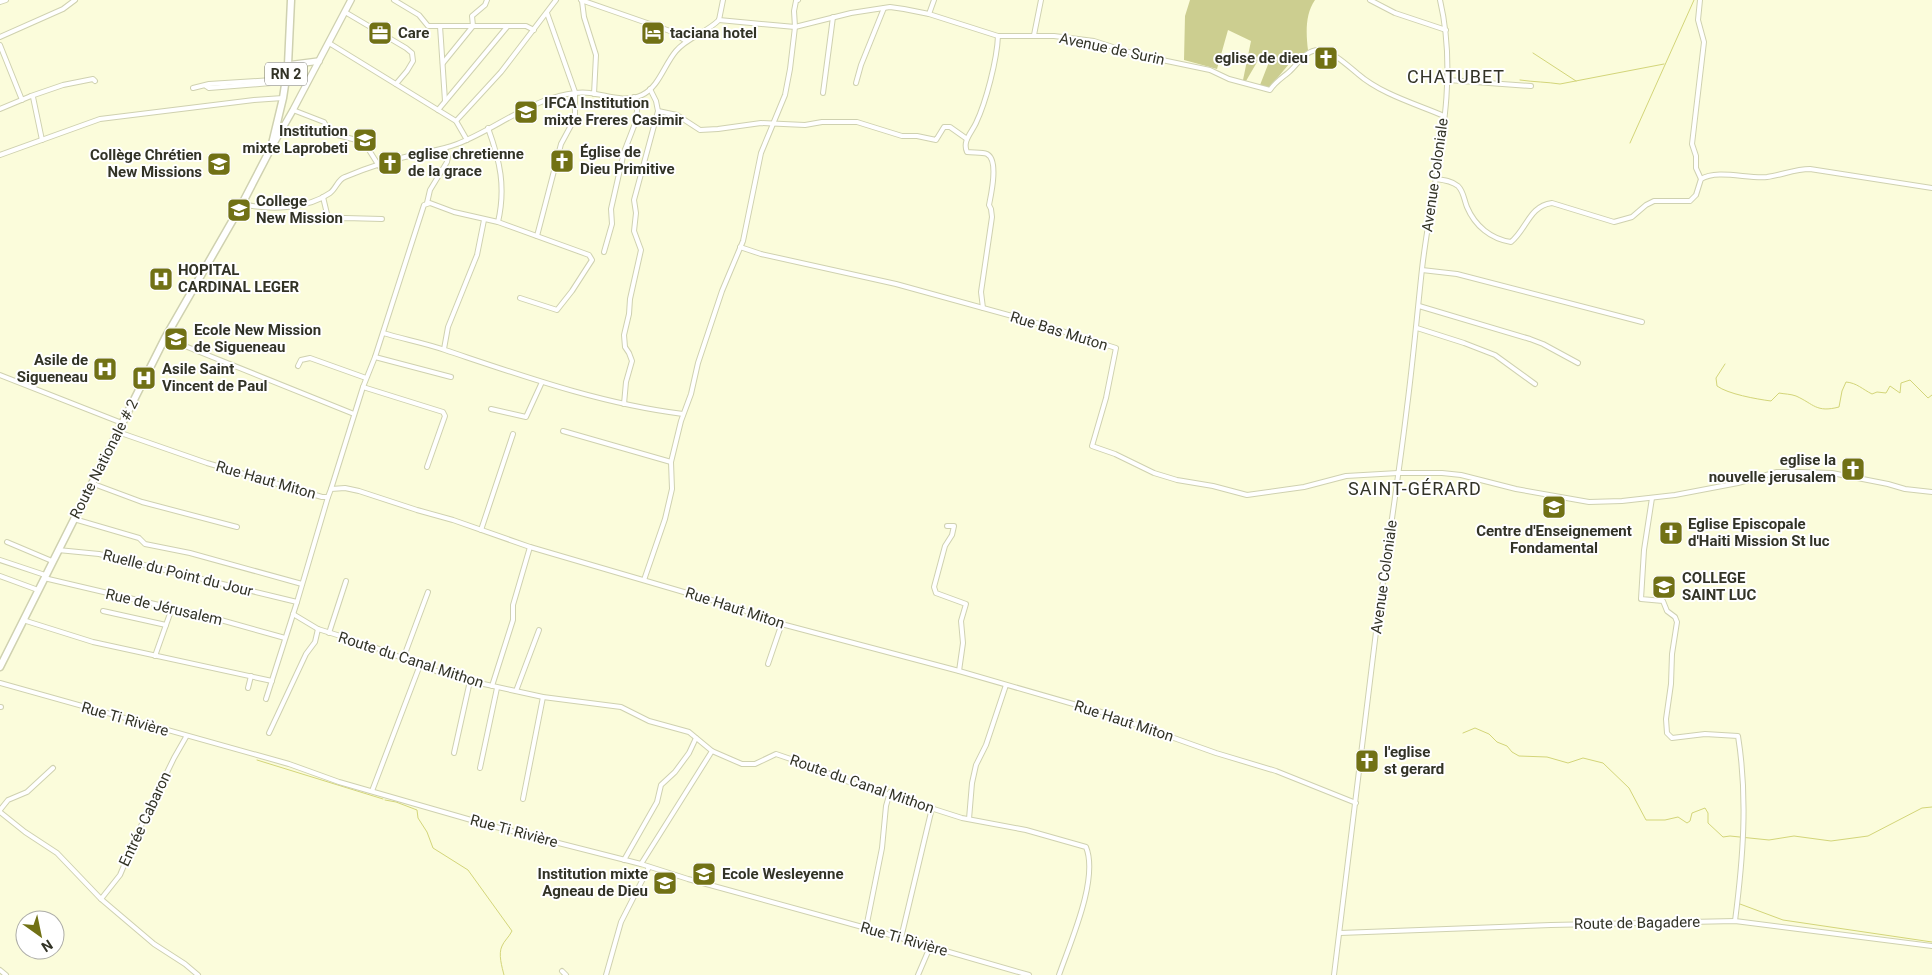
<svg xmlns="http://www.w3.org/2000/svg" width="1932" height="975" viewBox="0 0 1932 975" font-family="Roboto,sans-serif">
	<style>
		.green { fill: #ccce90 }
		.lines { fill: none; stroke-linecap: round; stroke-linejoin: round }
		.stream { stroke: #d3d579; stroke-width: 1 }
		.street-casing { stroke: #cfd1b0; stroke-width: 6 }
		.secondary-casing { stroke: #cfd1b0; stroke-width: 8 }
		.primary-casing { stroke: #cfd1b0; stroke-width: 9 }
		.street { stroke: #fff; stroke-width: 4 }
		.secondary { stroke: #fff; stroke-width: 5.5 }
		.primary { stroke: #fff; stroke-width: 6 }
		.labels { text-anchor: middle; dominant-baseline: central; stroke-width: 4; stroke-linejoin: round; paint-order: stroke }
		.shield { fill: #fff; stroke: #707067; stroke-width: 1 }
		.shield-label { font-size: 14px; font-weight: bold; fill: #323326 }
		.poi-label { font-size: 15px; font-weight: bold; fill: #323326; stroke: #fff; text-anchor: start }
		.street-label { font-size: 15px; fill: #323326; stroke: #fff }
		.quarter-label { font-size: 18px; letter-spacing: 1px; fill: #323326; stroke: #fff }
	</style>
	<rect width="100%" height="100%" fill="#fbfcdb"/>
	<path class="green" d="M1190,0H1315C1305,14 1306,34 1308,50L1289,64L1269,88L1260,85L1269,62L1260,57L1246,81L1243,80L1251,41L1228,30L1217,69L1184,60L1185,16Z"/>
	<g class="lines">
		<g class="stream">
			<polyline points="1533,53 1576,81"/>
			<path d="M1520,80C1534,82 1547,82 1560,84L1664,64"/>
			<polyline points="1630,143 1694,0"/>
			<path d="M1725,364L1716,378L1717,386C1728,394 1756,399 1771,401L1779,393C1784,394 1791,394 1796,396C1814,404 1816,413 1839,407L1842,391L1846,382C1857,383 1862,389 1872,394L1877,392L1886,393L1890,386L1900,393L1901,383L1910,380L1928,398L1932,395"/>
			<polyline points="1463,733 1475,728 1489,734 1497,742 1507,746 1512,752 1519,756 1547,757 1568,763 1583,758 1603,763 1629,788 1646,820 1665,820 1678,817 1687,823 1690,821 1692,813 1705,808 1708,813 1708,823 1723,837 1730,836 1769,840 1794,836 1831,841 1868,836 1922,808 1932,807"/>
			<polyline points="257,760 383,799"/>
			<path d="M385,800L396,802L417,810L418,818L427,832L433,848L468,870L512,931C509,937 504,941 502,946C498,954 502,967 504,975"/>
			<polyline points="1740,904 1783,920 1932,942"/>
		</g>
		<g class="street-casing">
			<g id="street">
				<polyline points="394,0 419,15 428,26 526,26 534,30"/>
				<polyline points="581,0 670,31 686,41"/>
				<polyline points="1370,0 1395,13 1446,30"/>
				<polyline points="1700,0 1698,20 1704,42 1692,144 1696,156 1696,168 1701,179"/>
				<polyline points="582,1 584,17 596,55 594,94"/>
				<polyline points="0,2 6,0"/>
				<polyline points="345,12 406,48 412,53 413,61 407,71 396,84"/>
				<polyline points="929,14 934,0"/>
				<path d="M719,20L795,27L851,13L890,7L904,9L929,14L998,36H1054L1094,41L1138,55L1210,70L1229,79L1270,90C1275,82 1282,78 1289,72C1298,64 1305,50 1319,50C1333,51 1348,66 1358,74C1381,94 1416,104 1444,116"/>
				<polyline points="719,20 723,0"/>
				<polyline points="440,26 445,101"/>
				<polyline points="1034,35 1041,0"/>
				<polyline points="0,37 63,9 75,0"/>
				<polyline points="329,43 456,121 467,140"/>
				<polyline points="0,45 22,100"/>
				<polyline points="443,63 473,26 472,16 485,5 487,0"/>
				<polyline points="1448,80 1531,86"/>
				<polyline points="856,83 861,65 884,8"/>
				<polyline points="206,86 209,88 271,83 275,81"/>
				<polyline points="193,88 209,84 272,80 285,82"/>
				<polyline points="823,93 833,17"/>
				<polyline points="31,96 63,85 93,79 95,81"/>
				<polyline points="0,109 31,96 33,97 42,140"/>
				<polyline points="293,110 324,122 330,133 364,142 379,166"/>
				<polyline points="438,110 507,27"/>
				<polyline points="658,111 677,115 700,130 718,129 761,123 805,125 822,122 857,122 902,136 917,136 936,140 944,127 950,127 967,139"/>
				<polyline points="456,121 501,72 556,0"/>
				<path d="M488,128C500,161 506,187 498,222L589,255L592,260L572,291L557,310L520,298"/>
				<polyline points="0,155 100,119 254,100 283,98"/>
				<path d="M1436,179C1444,180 1452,181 1458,186C1464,192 1464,200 1467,207C1475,226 1491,239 1511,242C1527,229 1529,206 1552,203L1614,222L1632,217L1646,205L1654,201H1690L1696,195L1701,179C1717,169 1748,179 1767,177C1782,175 1795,169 1810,169L1932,188"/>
				<polyline points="323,197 328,218"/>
				<polyline points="427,203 430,190 447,162 448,157 445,149"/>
				<path d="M242,204C268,210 306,210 330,193C336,189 338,179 345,177C366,168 395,159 417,154C431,151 444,149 457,144C489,132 516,110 549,99C561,95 576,91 590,93C607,95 624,103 642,95C659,87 664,65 676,51C688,37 706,33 719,20"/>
				<polyline points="311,220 345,218 382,219"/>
				<polyline points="537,236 561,144 575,118 575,92 547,13"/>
				<polyline points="740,247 761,254 896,284 1030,321 1116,348 1106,398 1092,446 1115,454 1154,473 1177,480 1213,486 1247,495 1304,487 1346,476 1398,473 1442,473 1461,475 1516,489 1589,502 1622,501 1675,495 1738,483 1777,472 1801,472 1832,473 1888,484 1905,489 1932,492"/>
				<polyline points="604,252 612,224 611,209 624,152 636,121 637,110 634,97"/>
				<polyline points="1422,270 1457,274 1642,322"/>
				<polyline points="1419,306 1530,339 1543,344 1578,363"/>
				<path d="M983,308L981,292L992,217L991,209L989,205C991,195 999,160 987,154C982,152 973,153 967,152C962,141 972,132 976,123C986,102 997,60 998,36"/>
				<polyline points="1417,328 1464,343 1495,355 1535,384"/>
				<path d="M383,333C403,339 425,343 445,350C523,376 601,404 683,414"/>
				<polyline points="165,338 354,414"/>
				<polyline points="444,349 448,327 477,255 484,220"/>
				<polyline points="375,357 451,377"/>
				<polyline points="298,366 301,360 310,358 366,378"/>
				<polyline points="0,375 122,423"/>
				<polyline points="363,387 443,412 445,416 427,467"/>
				<polyline points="624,404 626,382 632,361 629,353 625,347 624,335 629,314 630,299 641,250 634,231 636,213 634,200 658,111 656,101 650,89"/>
				<polyline points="491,409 526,417 542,382"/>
				<polyline points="563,431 671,462"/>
				<polyline points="118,432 207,463 322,497 328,497 331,489 345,488 359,491 417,510 453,520 530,547 735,607 774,622 959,671 1101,712 1216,753 1276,771 1356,803"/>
				<polyline points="91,483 142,502 237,527"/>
				<polyline points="331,489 363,387 375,357 424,205 430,203 454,212 498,222"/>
				<path d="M1652,498L1644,550L1641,599L1663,601L1667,611L1675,617L1677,622L1672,654L1671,684L1666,719L1667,733L1672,738L1705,734L1738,736C1748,798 1743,859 1735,921"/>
				<polyline points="74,519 139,538 145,544 190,553 302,584"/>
				<polyline points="947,526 954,526 952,535 945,546 934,587 936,593 966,604 961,621 963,643 959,671"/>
				<polyline points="481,530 513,434"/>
				<polyline points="7,542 52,561"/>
				<polyline points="58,550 99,554 297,602"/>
				<polyline points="0,560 45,575"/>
				<polyline points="0,576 38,590"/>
				<polyline points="44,578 210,617 285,638"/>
				<polyline points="644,580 665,519 672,489 671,462 681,421 691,394 698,363 722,291 743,241 761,153 785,95 790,69 795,27 794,11 796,1 798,0"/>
				<polyline points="103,611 166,625"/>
				<path d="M293,614L318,629L366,644L436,671L470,681L543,697L621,707L649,721L689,732L712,751L742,764H755L776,754L814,767L846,781L962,818L1026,830L1086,847C1099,879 1070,943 1059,975"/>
				<polyline points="23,620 93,642 272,681"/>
				<polyline points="329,633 346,581"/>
				<polyline points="155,656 172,608"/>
				<polyline points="403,659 428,592"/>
				<polyline points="768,664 782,623"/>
				<polyline points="0,683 289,764 339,782 492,826 641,864 688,879 866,928 1029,975"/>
				<polyline points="492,686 513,620 513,605 530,547"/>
				<polyline points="248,688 251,676"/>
				<polyline points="516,691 539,630"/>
				<polyline points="266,699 297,602 328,497"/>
				<polyline points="0,707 1,707"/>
				<polyline points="269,733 306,654 315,642 318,629"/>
				<polyline points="454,753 470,681"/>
				<polyline points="480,768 497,688"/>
				<polyline points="372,791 420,665"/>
				<polyline points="523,799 543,697"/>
				<polyline points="0,810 8,800 27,792 53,768"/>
				<polyline points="0,812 25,832 57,853 101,899 154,944 185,964 198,975"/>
				<polyline points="969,819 972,783 976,765 986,745 1006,685"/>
				<polyline points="624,860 657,802 661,785 675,772 689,753 696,738"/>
				<polyline points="641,864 712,751"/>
				<polyline points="101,899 120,875 139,830 174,758 186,737"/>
				<polyline points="866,928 882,848 886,806 890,792"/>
				<polyline points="1340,933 1551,925 1735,921 1932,946"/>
				<polyline points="901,938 932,808"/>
				<polyline points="0,970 6,975"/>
				<polyline points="562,971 566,975"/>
				<polyline points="606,975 621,922 649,867"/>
				<polyline points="918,975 930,947"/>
				<path d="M1334,975C1349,861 1361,746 1376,632C1386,557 1398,482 1407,407C1413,361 1417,315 1422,269C1432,180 1461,89 1440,0"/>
			</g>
		</g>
		<g class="secondary-casing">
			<g id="secondary">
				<polyline points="288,65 319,61"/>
				<polyline points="273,145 293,110 351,0"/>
			</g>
		</g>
		<g class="primary-casing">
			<polyline id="primary" points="0,667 165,338 242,204 271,148 283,98 288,65 291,0"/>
		</g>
		<use href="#street" class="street"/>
		<use href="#secondary" class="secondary"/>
		<use href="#primary" class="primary"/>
	</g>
	<defs>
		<g id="office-square" transform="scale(1.25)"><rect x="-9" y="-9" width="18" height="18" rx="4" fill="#717115" stroke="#fff"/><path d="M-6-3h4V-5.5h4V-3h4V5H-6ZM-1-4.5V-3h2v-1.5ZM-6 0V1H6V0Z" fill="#fff"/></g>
		<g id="hotel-square" transform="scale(1.25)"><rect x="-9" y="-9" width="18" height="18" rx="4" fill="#717115" stroke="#fff"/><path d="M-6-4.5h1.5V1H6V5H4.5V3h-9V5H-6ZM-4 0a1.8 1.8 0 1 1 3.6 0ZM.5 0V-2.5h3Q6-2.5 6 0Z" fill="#fff"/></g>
		<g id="church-square" transform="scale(1.25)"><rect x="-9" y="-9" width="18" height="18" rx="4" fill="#717115" stroke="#fff"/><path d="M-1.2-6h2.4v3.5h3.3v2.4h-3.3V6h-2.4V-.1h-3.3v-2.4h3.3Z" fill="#fff"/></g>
		<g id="school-square" transform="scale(1.25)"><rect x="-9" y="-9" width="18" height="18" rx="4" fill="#717115" stroke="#fff"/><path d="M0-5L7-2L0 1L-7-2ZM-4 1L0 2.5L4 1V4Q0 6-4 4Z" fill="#fff"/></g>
		<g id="hospital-square" transform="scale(1.25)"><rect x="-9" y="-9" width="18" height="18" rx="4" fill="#717115" stroke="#fff"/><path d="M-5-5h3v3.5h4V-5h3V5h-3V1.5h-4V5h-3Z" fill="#fff"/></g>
	</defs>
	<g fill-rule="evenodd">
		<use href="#office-square" x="380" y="33"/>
		<use href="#hotel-square" x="653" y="33"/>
		<use href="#church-square" x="1326" y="58"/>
		<use href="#school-square" x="526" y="112"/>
		<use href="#school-square" x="365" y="140"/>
		<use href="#church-square" x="562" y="161"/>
		<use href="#church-square" x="390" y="163"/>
		<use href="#school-square" x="219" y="164"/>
		<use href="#school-square" x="239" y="210"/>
		<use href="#hospital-square" x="161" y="279"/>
		<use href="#school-square" x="176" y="339"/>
		<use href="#hospital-square" x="105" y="369"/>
		<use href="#hospital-square" x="144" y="378"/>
		<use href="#church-square" x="1853" y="469"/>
		<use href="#school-square" x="1554" y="507"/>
		<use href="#church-square" x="1671" y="533"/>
		<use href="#school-square" x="1664" y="587"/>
		<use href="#church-square" x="1367" y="761"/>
		<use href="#school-square" x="704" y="874"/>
		<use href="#school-square" x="665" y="883"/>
	</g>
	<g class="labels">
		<rect class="shield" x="265" y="62.5" width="42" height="23" rx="4"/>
		<g class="shield-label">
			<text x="286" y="74">RN 2</text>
		</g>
		<g class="poi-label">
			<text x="398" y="33">Care</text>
			<text x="670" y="33">taciana hotel</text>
			<text x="1308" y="58" text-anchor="end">eglise de dieu</text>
			<text x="544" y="103">IFCA Institution<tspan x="544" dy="17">mixte Freres Casimir</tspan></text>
			<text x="348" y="131" text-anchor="end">Institution<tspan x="348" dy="17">mixte Laprobeti</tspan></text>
			<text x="580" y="152">Église de<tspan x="580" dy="17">Dieu Primitive</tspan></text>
			<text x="408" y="154">eglise chretienne<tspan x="408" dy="17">de la grace</tspan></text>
			<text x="202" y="155" text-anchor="end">Collège Chrétien<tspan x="202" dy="17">New Missions</tspan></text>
			<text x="256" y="201">College<tspan x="256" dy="17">New Mission</tspan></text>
			<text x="178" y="270">HOPITAL<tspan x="178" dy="17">CARDINAL LEGER</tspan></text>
			<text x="194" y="330">Ecole New Mission<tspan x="194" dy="17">de Sigueneau</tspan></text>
			<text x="88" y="360" text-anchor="end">Asile de<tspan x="88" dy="17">Sigueneau</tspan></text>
			<text x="162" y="369">Asile Saint<tspan x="162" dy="17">Vincent de Paul</tspan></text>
			<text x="1836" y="460" text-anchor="end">eglise la<tspan x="1836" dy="17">nouvelle jerusalem</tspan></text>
			<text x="1688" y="524">Eglise Episcopale<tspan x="1688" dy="17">d'Haiti Mission St luc</tspan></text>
			<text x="1554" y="531" text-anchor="middle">Centre d'Enseignement<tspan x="1554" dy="17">Fondamental</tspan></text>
			<text x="1682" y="578">COLLEGE<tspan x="1682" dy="17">SAINT LUC</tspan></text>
			<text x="1384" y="752">l'eglise<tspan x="1384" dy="17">st gerard</tspan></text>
			<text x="648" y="874" text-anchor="end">Institution mixte<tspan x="648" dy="17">Agneau de Dieu</tspan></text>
			<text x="722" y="874">Ecole Wesleyenne</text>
		</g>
		<g class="street-label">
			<text transform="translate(1112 49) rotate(12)">Avenue de Surin</text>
			<text transform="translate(1435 175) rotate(-82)">Avenue Coloniale</text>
			<text transform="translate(1059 331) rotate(17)">Rue Bas Muton</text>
			<text transform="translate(104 459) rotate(-63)">Route Nationale # 2</text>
			<text transform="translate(266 480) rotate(16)">Rue Haut Miton</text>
			<text transform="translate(178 573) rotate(14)">Ruelle du Point du Jour</text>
			<text transform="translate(1384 577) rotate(-82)">Avenue Coloniale</text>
			<text transform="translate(164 607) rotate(13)">Rue de Jérusalem</text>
			<text transform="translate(735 608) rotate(18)">Rue Haut Miton</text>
			<text transform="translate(411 660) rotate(18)">Route du Canal Mithon</text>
			<text transform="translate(125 719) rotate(16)">Rue Ti Rivière</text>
			<text transform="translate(1124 721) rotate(18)">Rue Haut Miton</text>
			<text transform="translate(862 784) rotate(19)">Route du Canal Mithon</text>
			<text transform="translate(145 819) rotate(-65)">Entrée Cabaron</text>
			<text transform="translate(514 831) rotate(15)">Rue Ti Rivière</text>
			<text transform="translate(1637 923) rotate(-1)">Route de Bagadere</text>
			<text transform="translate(904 939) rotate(16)">Rue Ti Rivière</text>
		</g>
		<g class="quarter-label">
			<text x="1456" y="76">CHATUBET</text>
			<text x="1415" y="488">SAINT-GÉRARD</text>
		</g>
	</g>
	<g transform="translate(40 935) rotate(147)"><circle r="24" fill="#ffffff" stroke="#adada8"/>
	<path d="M0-4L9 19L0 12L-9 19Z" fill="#717115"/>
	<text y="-8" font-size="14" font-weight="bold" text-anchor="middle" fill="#323326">N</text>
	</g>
</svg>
